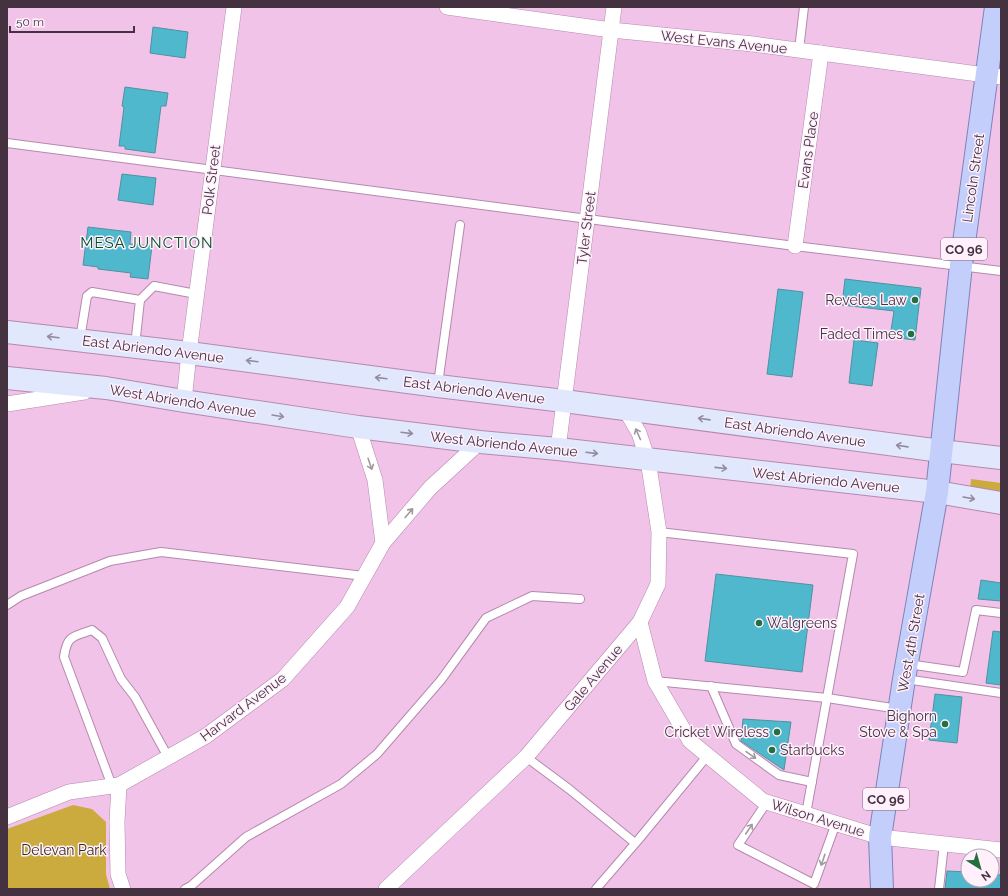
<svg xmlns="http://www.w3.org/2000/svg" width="1008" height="896" viewBox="0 0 1008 896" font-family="Raleway,sans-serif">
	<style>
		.green { fill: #cbab3e }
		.building { fill: #4fb8cd; stroke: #4e92a0 }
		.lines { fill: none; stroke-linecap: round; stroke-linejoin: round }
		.lane-casing { stroke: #b589ad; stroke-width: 10 }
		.street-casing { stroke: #b589ad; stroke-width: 16 }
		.secondary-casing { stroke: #b589ad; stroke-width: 24 }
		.primary-casing { stroke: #7d83b7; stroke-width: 24 }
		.lane { stroke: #fff; stroke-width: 8 }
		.street { stroke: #fff; stroke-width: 15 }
		.secondary { stroke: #e1e7fc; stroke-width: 22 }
		.primary { stroke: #c3cefa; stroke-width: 22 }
		.oneway { stroke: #928c9e }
		.oneway2 { stroke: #a298a0 }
		.poi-dot { fill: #227040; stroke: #fff0fc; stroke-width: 1.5 }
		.labels { text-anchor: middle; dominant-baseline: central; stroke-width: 3; stroke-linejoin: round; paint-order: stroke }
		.shield { fill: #fff0fc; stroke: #7c6b79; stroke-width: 1 }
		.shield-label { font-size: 13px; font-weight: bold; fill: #443241 }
		.street-label { font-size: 14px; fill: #443241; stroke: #fff0fc }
		.poi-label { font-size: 14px; fill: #443241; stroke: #fff0fc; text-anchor: end }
		.park-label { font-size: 14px; fill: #342d15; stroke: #fff0fc }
		.neighbourhood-label { font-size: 15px; letter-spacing: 1px; fill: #005126; stroke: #fff0fc }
	</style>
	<rect width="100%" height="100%" fill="#f2c3e9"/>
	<g class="green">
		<polygon points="971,479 1001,483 1001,493 970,489"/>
		<polygon points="73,805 92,809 106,822 106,874 110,889 7,889 7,829"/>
	</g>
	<g class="building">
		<polygon points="153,27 188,32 185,58 150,53"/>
		<polygon points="125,87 168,93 166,106 161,106 155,153 125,149 125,146 119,146 124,107 122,106"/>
		<polygon points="122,174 156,178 153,205 118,200"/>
		<polygon points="88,227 131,232 130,244 152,246 148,279 130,277 131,273 98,269 98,267 83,265"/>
		<polygon points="845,279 921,288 915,340 890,337 894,311 842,305"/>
		<polygon points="778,289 803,292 792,377 767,374"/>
		<polygon points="854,340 878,343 872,386 849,383"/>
		<polygon points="716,574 813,585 802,672 705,661"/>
		<polygon points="981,580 1001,583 1001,601 978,599"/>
		<polygon points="993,631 1001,632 1001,685 986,683"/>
		<polygon points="935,694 962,697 957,743 929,740"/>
		<polygon points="743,719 791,722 784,770 741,741"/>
		<polygon points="947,871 968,872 968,880 992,880 992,874 1001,875 1001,889 945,889"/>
	</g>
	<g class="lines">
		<g class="lane-casing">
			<g id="lane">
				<polyline points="799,50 804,7"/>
				<polyline points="7,143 795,246 1001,271"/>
				<polyline points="80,339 87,296 92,292 140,300 154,286 196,294"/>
				<polyline points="135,346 140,300"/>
				<polyline points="438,384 460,225"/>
				<polyline points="659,532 853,554 806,814"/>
				<polyline points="7,605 21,596 110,561 161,552 364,576"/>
				<polyline points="908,664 963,672 976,610 1001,613"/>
				<polyline points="905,679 1001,693"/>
				<polyline points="655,681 827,698 899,709"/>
				<polyline points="711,686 736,744 779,775 812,782"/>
				<polyline points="526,757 569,789 635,843"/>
				<path d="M112,786L64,657C67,635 73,637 92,630L102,638L121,679L135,697L168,757"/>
				<polyline points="767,802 738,845 814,884 836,823"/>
				<polyline points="185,889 191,886 246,837 341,784 377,754 441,680 486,618 532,596 580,599"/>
				<polyline points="596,889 639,839 708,755"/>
				<polyline points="939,889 944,844"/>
			</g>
		</g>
		<g class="street-casing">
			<g id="street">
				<polyline points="447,7 611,30 753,44 1001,77"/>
				<polyline points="795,246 821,53"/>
				<polyline points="184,401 189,353 234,7"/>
				<polyline points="7,404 84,392"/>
				<polyline points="358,427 375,480 383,543"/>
				<polyline points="558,449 614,7"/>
				<polyline points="640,622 655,681 690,741 763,801 880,837 1001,850"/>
				<polyline points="119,785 117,822 118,874 123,889"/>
				<polyline points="7,817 69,792 119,785 206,736 283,679 347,607 383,543 430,488 480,442"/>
				<polyline points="386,889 526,757 640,622 658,584 659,532 648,460 639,433 625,409"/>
			</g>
		</g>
		<g class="secondary-casing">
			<g id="secondary">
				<polyline points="7,332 189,353 438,386 564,401 941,451 1001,458"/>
				<polyline points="7,378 106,388 184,401 358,427 480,442 558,449 937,492 1001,503"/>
			</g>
		</g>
		<g class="primary-casing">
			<polyline id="primary" points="882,889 880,837 904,679 937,492 961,265 996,7"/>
		</g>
		<use href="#lane" class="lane"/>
		<use href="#street" class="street"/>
		<use href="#secondary" class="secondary"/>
		<use href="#primary" class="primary"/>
	</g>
	<defs><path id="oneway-shaft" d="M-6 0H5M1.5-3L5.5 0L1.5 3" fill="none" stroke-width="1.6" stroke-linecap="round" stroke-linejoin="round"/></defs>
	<g class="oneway">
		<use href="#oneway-shaft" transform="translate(53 337) rotate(-173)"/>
		<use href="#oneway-shaft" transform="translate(252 361) rotate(-173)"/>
		<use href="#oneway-shaft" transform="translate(381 378) rotate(-173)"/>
		<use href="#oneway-shaft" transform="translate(278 416) rotate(9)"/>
		<use href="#oneway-shaft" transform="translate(704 419) rotate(-172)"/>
		<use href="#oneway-shaft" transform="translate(407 433) rotate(7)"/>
		<use href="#oneway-shaft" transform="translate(902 446) rotate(-172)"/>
		<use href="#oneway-shaft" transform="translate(592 453) rotate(7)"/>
		<use href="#oneway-shaft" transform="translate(721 468) rotate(6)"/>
		<use href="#oneway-shaft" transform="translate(969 498) rotate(10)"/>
	</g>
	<g class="oneway2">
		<use href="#oneway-shaft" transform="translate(638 434) rotate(-114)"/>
		<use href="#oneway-shaft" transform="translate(370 464) rotate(71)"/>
		<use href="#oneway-shaft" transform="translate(409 513) rotate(-49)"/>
		<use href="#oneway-shaft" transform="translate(751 755) rotate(35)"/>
		<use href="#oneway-shaft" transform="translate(749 829) rotate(-56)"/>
		<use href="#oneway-shaft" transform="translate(823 860) rotate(109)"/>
	</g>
	<g class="poi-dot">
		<circle cx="915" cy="300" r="4"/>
		<circle cx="911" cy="334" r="4"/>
		<circle cx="759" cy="623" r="4"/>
		<circle cx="945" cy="724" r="4"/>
		<circle cx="777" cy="732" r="4"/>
		<circle cx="772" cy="750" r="4"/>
	</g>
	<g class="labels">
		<g class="shield">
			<rect x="941" y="238" width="46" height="22" rx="3"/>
			<rect x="863" y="788" width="46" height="22" rx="3"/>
		</g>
		<g class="shield-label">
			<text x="964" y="249">CO 96</text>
			<text x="886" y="799">CO 96</text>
		</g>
		<g class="street-label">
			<text transform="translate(724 42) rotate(6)">West Evans Avenue</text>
			<text transform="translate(808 150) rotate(-82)">Evans Place</text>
			<text transform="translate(973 178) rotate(-82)">Lincoln Street</text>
			<text transform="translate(211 180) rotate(-83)">Polk Street</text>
			<text transform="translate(586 228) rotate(-83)">Tyler Street</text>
			<text transform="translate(153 349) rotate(7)">East Abriendo Avenue</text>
			<text transform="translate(474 390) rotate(7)">East Abriendo Avenue</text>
			<text transform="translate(183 401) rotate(9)">West Abriendo Avenue</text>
			<text transform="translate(795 432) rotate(8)">East Abriendo Avenue</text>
			<text transform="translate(504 444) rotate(6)">West Abriendo Avenue</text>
			<text transform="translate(826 480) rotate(6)">West Abriendo Avenue</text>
			<text transform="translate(911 643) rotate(-80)">West 4th Street</text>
			<text transform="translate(593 678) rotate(-50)">Gale Avenue</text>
			<text transform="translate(243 707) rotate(-37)">Harvard Avenue</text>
			<text transform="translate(818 818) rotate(17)">Wilson Avenue</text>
		</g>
		<g class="poi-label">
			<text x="907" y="300">Reveles Law</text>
			<text x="903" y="334">Faded Times</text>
			<text x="767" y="623" text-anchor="start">Walgreens</text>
			<text x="937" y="716">Bighorn<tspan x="937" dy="16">Stove &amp; Spa</tspan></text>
			<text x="769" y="732">Cricket Wireless</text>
			<text x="780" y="750" text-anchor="start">Starbucks</text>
		</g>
		<g class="park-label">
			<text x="64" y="850">Delevan Park</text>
		</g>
		<g class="neighbourhood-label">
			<text x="147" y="243">MESA JUNCTION</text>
		</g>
	</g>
	<rect width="1008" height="896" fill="none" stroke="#443241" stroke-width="16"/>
	<g transform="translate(980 868) rotate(143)"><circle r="19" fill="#fff0fc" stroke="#b4a4b1"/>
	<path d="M0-3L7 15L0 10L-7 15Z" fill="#227040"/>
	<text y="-6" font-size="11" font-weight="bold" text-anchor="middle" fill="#443241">N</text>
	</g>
	<path d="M10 26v6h124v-6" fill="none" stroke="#443241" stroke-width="2"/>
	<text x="16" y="26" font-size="12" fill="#443241" stroke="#fff0fc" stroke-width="3" paint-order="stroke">50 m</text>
</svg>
